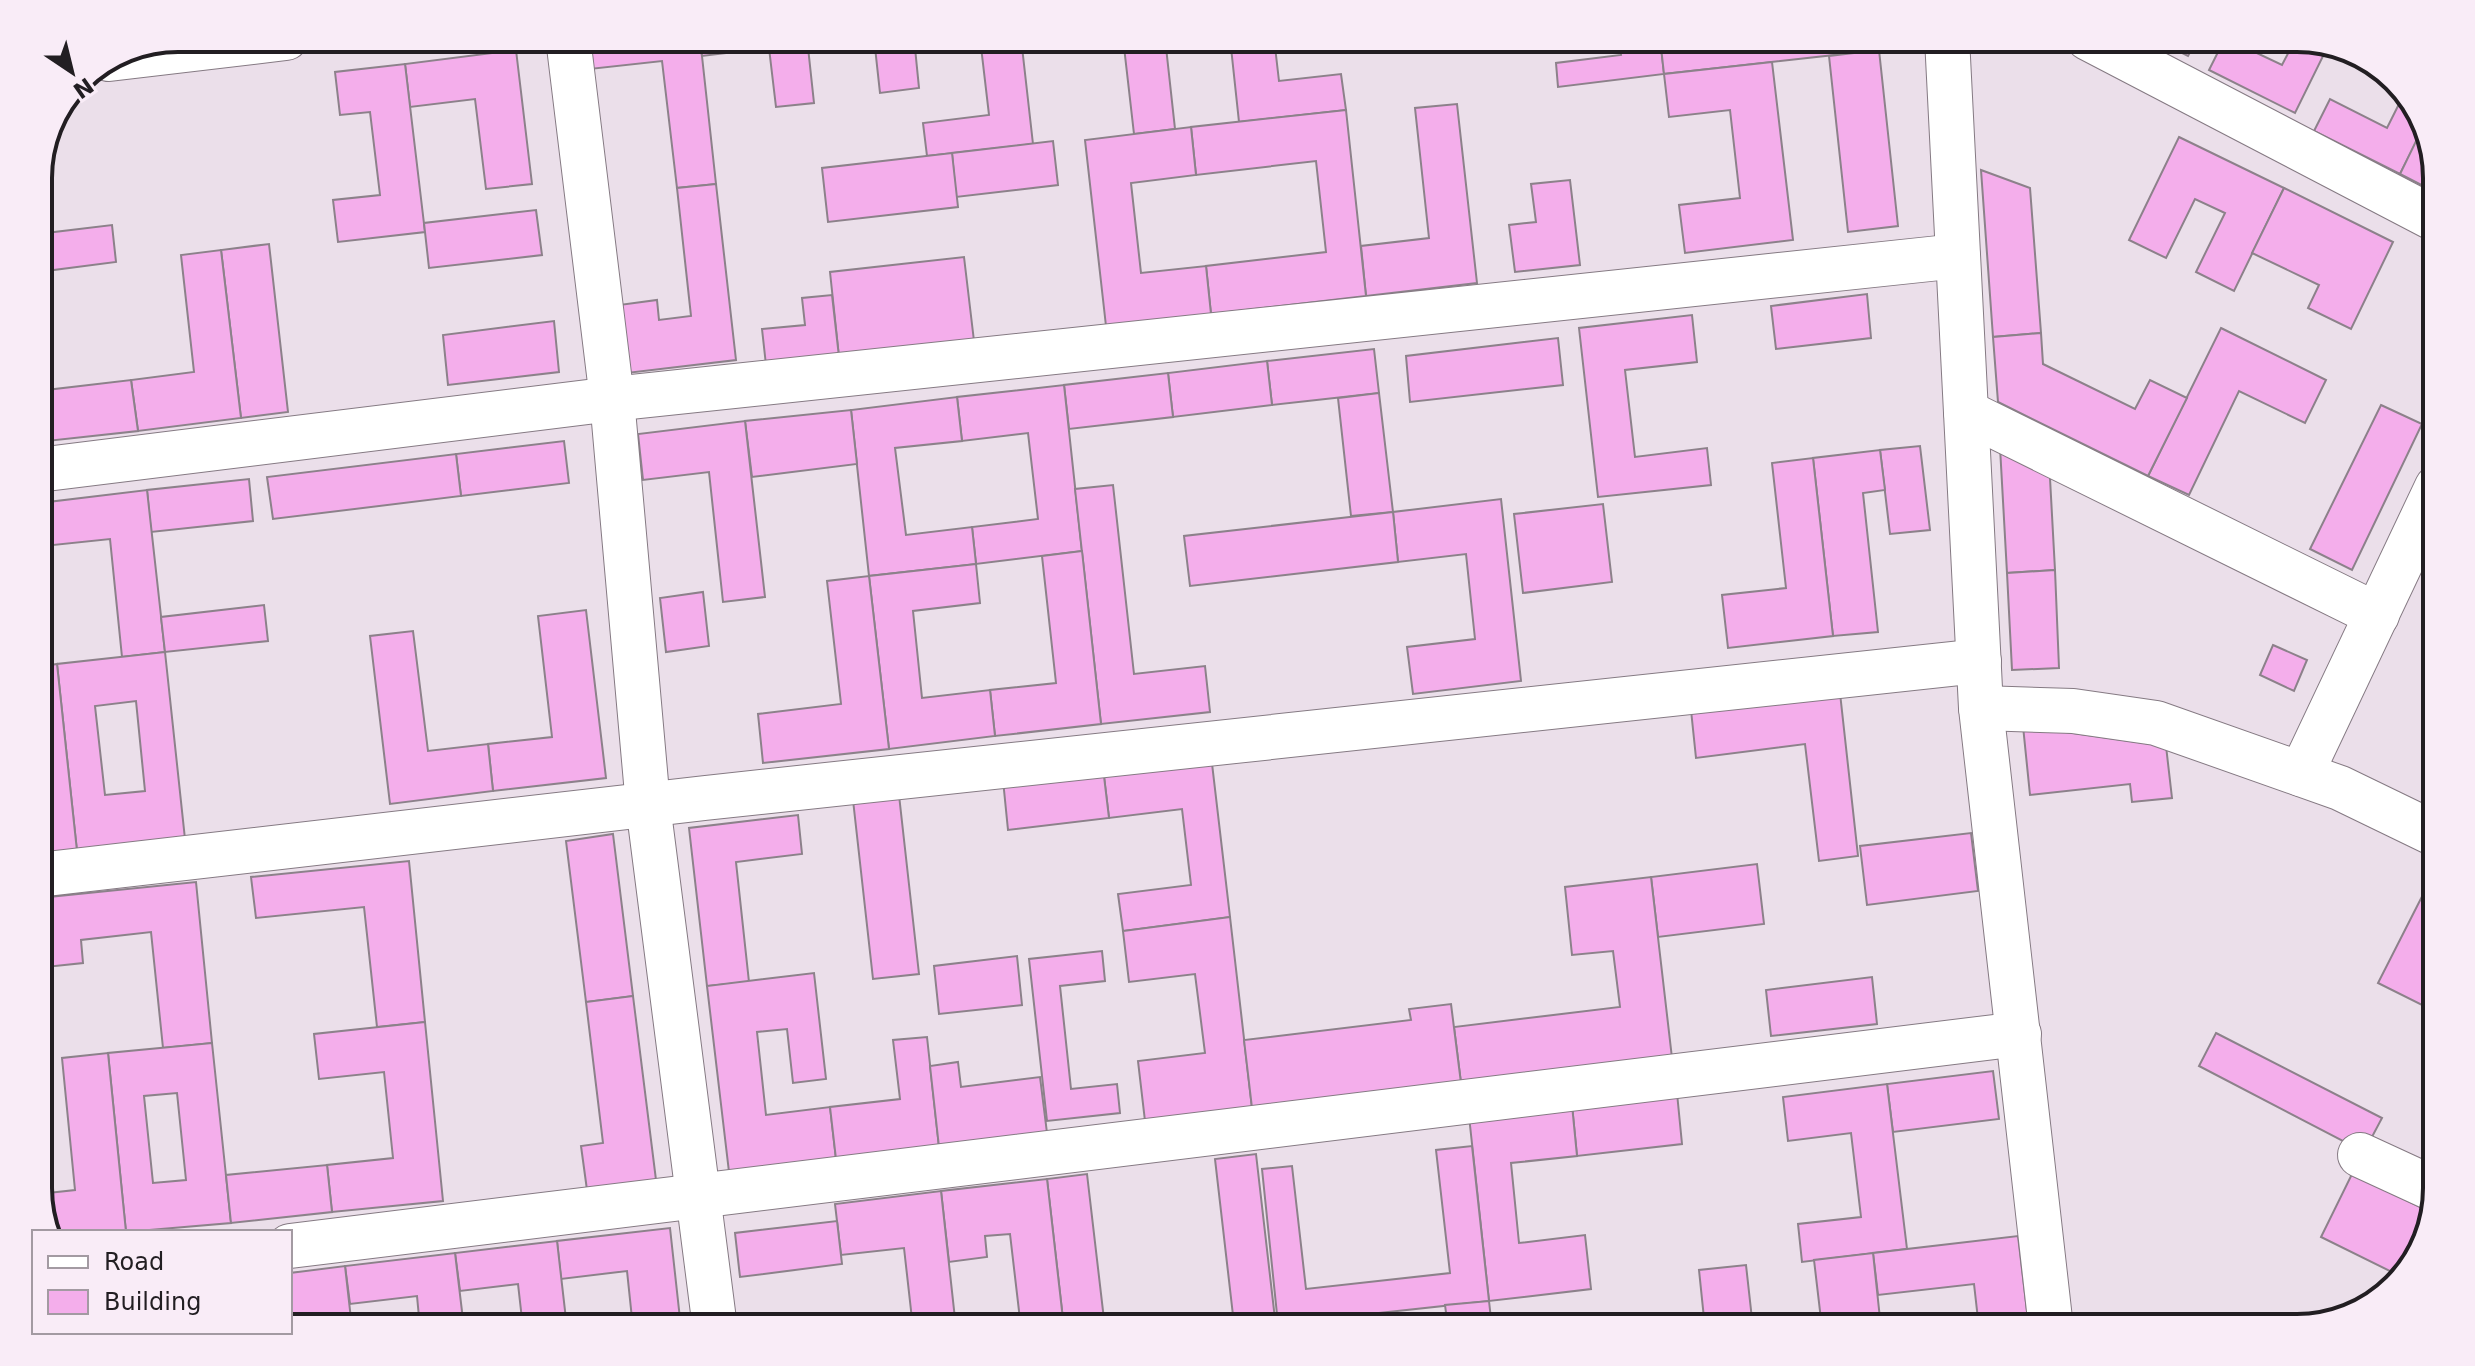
<svg xmlns="http://www.w3.org/2000/svg" width="2475" height="1366" viewBox="0 0 2475 1366" font-family="'DejaVu Sans',sans-serif">
	<style>
		.building { fill: #f4aeeb; stroke: #8c818a; stroke-width: 2; fill-rule: evenodd }
		.lines { fill: none; stroke-linecap: round; stroke-linejoin: round }
		.minor-casing { stroke: #857a83; stroke-width: 46 }
		.minor { stroke: #fff; stroke-width: 44 }
		.rim { fill: none; stroke: #221e22; stroke-width: 4 }
	</style>
	<rect width="100%" height="100%" fill="#ebdfea"/>
	<g class="building">
		<polygon points="587,38 700,38 716,184 677,188 662,61 590,69"/>
		<polygon points="700,38 807,38 814,103 776,107 769,48 702,56"/>
		<polygon points="874,38 914,38 919,88 880,93"/>
		<polygon points="980,38 1021,38 1033,144 927,156 923,123 989,115"/>
		<polygon points="1123,38 1165,38 1175,129 1134,134"/>
		<polygon points="1230,38 1274,38 1279,81 1341,74 1346,110 1239,122"/>
		<polygon points="1619,38 1660,38 1664,74 1558,87 1556,63 1621,55"/>
		<polygon points="1660,38 1878,38 1879,50 1664,74"/>
		<polygon points="2152,38 2198,38 2188,56"/>
		<polygon points="2225,38 2282,65 2296,38 2328,46 2295,113 2209,70"/>
		<polygon points="516,50 532,184 486,189 475,99 410,107 405,64"/>
		<polygon points="1879,50 1898,226 1848,232 1829,56"/>
		<polygon points="1772,62 1793,240 1685,253 1679,205 1740,198 1730,110 1669,117 1664,74"/>
		<polygon points="405,64 425,232 338,242 333,200 380,195 370,112 340,115 335,72"/>
		<polygon points="2404,94 2418,108 2424,127 2400,174 2314,131 2330,99 2387,128"/>
		<polygon points="1457,104 1477,283 1366,296 1361,246 1429,238 1415,108"/>
		<polygon points="1346,110 1366,296 1211,314 1206,266 1326,252 1316,161 1196,175 1191,127"/>
		<polygon points="1191,127 1196,175 1131,183 1141,273 1206,266 1211,314 1106,326 1085,140"/>
		<polygon points="2421,131 2426,134 2437,169 2437,193 2400,174"/>
		<polygon points="2179,137 2284,188 2234,291 2196,272 2225,213 2195,199 2166,258 2129,240"/>
		<polygon points="1053,141 1058,185 956,197 952,153"/>
		<polygon points="952,153 958,207 828,222 822,168"/>
		<polygon points="1981,170 2030,188 2041,333 1993,337"/>
		<polygon points="1570,180 1580,265 1515,272 1509,225 1536,222 1531,184"/>
		<polygon points="716,184 736,360 627,373 619,305 657,300 659,320 691,316 677,188"/>
		<polygon points="2284,188 2393,242 2351,329 2308,308 2319,285 2252,253"/>
		<polygon points="536,210 542,255 429,268 424,223"/>
		<polygon points="112,225 116,262 38,272 38,234"/>
		<polygon points="269,244 288,412 241,418 221,250"/>
		<polygon points="221,250 241,418 138,431 131,380 194,372 181,255"/>
		<polygon points="964,257 974,341 839,357 830,272"/>
		<polygon points="1867,294 1871,338 1776,349 1771,306"/>
		<polygon points="832,295 839,357 766,365 762,329 805,325 802,298"/>
		<polygon points="1692,315 1697,362 1625,370 1635,457 1707,448 1711,485 1598,497 1579,328"/>
		<polygon points="554,321 559,372 448,385 443,335"/>
		<polygon points="2221,328 2326,380 2305,423 2239,391 2189,495 2148,476"/>
		<polygon points="2041,333 2043,364 2135,409 2150,380 2187,398 2148,476 1998,402 1993,337"/>
		<polygon points="1558,338 1563,385 1410,402 1406,356"/>
		<polygon points="1374,349 1379,393 1272,405 1267,361"/>
		<polygon points="1267,361 1272,405 1173,417 1168,373"/>
		<polygon points="1168,373 1173,417 1069,429 1064,385"/>
		<polygon points="131,380 138,431 38,442 38,391"/>
		<polygon points="1064,385 1082,551 976,564 972,527 1038,519 1028,433 962,441 957,397"/>
		<polygon points="1379,393 1393,512 1351,516 1338,398"/>
		<polygon points="957,397 962,441 895,448 906,535 972,527 976,564 869,576 851,410"/>
		<polygon points="2381,405 2422,424 2352,570 2310,549"/>
		<polygon points="851,410 857,464 752,477 745,421"/>
		<polygon points="745,421 765,597 723,602 709,472 643,480 638,434"/>
		<polygon points="564,441 569,483 461,496 456,454"/>
		<polygon points="1920,446 1930,530 1890,534 1880,450"/>
		<polygon points="2000,447 2049,460 2055,570 2007,573"/>
		<polygon points="1880,450 1885,490 1863,493 1878,632 1833,636 1813,458"/>
		<polygon points="456,454 461,496 273,519 267,477"/>
		<polygon points="1813,458 1833,636 1728,648 1722,595 1786,588 1772,463"/>
		<polygon points="249,479 253,521 151,532 147,490"/>
		<polygon points="1113,485 1134,674 1205,666 1210,712 1101,724 1075,489"/>
		<polygon points="147,490 165,652 122,657 110,539 44,546 40,503"/>
		<polygon points="1501,499 1521,681 1413,694 1407,647 1475,639 1466,554 1398,562 1393,512"/>
		<polygon points="1603,504 1612,582 1523,593 1514,514"/>
		<polygon points="1393,512 1398,562 1190,586 1184,536"/>
		<polygon points="1082,551 1101,724 995,736 990,690 1056,683 1042,556"/>
		<polygon points="976,564 980,603 913,611 922,698 990,690 995,736 889,749 869,576"/>
		<polygon points="2055,570 2059,668 2012,670 2007,573"/>
		<polygon points="869,576 889,749 763,763 758,714 841,704 827,581"/>
		<polygon points="703,592 709,646 666,652 660,598"/>
		<polygon points="264,605 268,641 165,652 161,617"/>
		<polygon points="586,610 606,778 493,791 488,744 552,737 538,616"/>
		<polygon points="413,631 428,751 488,744 493,791 390,804 370,636"/>
		<polygon points="2273,645 2307,660 2294,691 2260,675"/>
		<path d="M165,652L185,839L77,851L57,664ZM136,701L145,791L105,795L95,706Z"/>
		<polygon points="57,664 77,851 38,855 38,667"/>
		<polygon points="1840,693 1858,856 1819,861 1805,744 1696,758 1691,710"/>
		<polygon points="2023,726 2166,746 2172,798 2132,802 2130,784 2030,795"/>
		<polygon points="1211,755 1230,917 1123,931 1118,894 1191,885 1182,809 1109,818 1103,768"/>
		<polygon points="1103,768 1109,818 1008,830 1003,780"/>
		<polygon points="899,795 919,974 873,979 853,800"/>
		<polygon points="798,815 802,854 736,862 749,982 707,986 689,828"/>
		<polygon points="1971,833 1978,891 1867,905 1860,846"/>
		<polygon points="613,834 633,996 586,1002 566,841"/>
		<polygon points="409,861 425,1022 377,1027 364,907 256,918 251,877"/>
		<polygon points="1757,864 1764,924 1658,937 1651,877"/>
		<polygon points="2437,867 2437,977 2422,1005 2378,983"/>
		<polygon points="1651,877 1672,1058 1461,1083 1454,1027 1620,1007 1613,951 1572,955 1565,887"/>
		<polygon points="196,882 212,1043 163,1048 151,932 81,940 83,963 46,967 39,898"/>
		<polygon points="1230,917 1252,1108 1145,1121 1138,1061 1205,1053 1195,974 1129,982 1123,931"/>
		<polygon points="1102,951 1105,981 1060,986 1071,1089 1117,1084 1120,1113 1047,1121 1029,959"/>
		<polygon points="1017,956 1022,1005 939,1014 934,966"/>
		<polygon points="814,973 826,1079 793,1083 787,1029 757,1032 766,1115 830,1107 836,1159 729,1172 707,986"/>
		<polygon points="1872,977 1877,1024 1771,1036 1766,990"/>
		<polygon points="633,996 656,1180 587,1190 581,1146 603,1143 586,1002"/>
		<polygon points="1451,1004 1461,1083 1252,1108 1244,1040 1411,1020 1409,1009"/>
		<polygon points="425,1022 443,1201 332,1212 327,1165 393,1158 384,1072 319,1079 314,1034"/>
		<polygon points="2216,1033 2382,1118 2364,1152 2199,1066"/>
		<polygon points="927,1037 939,1147 836,1159 830,1107 900,1099 893,1040"/>
		<path d="M212,1043L231,1223L126,1232L108,1053ZM177,1093L186,1180L153,1183L144,1096Z"/>
		<polygon points="108,1053 126,1232 50,1232 38,1194 75,1190 62,1058"/>
		<polygon points="958,1062 961,1087 1040,1077 1047,1133 939,1147 930,1066"/>
		<polygon points="1993,1071 1999,1119 1893,1132 1887,1084"/>
		<polygon points="1887,1084 1907,1249 1802,1262 1798,1224 1861,1217 1851,1133 1788,1141 1783,1097"/>
		<polygon points="1677,1093 1682,1144 1577,1156 1572,1105"/>
		<polygon points="1572,1105 1577,1156 1511,1163 1519,1243 1585,1235 1591,1289 1489,1301 1469,1116"/>
		<polygon points="1472,1146 1489,1301 1278,1324 1262,1169 1292,1166 1306,1289 1450,1273 1436,1150"/>
		<polygon points="1256,1154 1275,1319 1234,1324 1215,1159"/>
		<polygon points="327,1165 332,1212 231,1223 226,1175"/>
		<polygon points="1087,1174 1105,1328 1064,1328 1047,1179"/>
		<polygon points="2352,1174 2431,1212 2418,1257 2400,1276 2321,1237"/>
		<polygon points="1047,1179 1064,1328 1021,1328 1010,1234 985,1236 987,1257 949,1262 941,1191"/>
		<polygon points="941,1191 956,1328 913,1328 904,1248 841,1255 835,1204"/>
		<polygon points="837,1221 842,1264 740,1277 735,1233"/>
		<polygon points="670,1228 681,1328 633,1328 627,1271 561,1279 557,1241"/>
		<polygon points="2018,1236 2029,1328 1979,1328 1974,1284 1878,1295 1873,1253"/>
		<polygon points="557,1241 567,1328 523,1328 518,1284 460,1291 455,1253"/>
		<polygon points="455,1253 464,1328 420,1328 417,1296 350,1304 345,1266"/>
		<polygon points="1873,1253 1881,1328 1822,1328 1814,1260"/>
		<polygon points="1746,1265 1753,1328 1705,1328 1699,1270"/>
		<polygon points="345,1266 352,1328 290,1327 290,1273"/>
		<polygon points="1489,1301 1492,1328 1448,1328 1445,1305"/>
	</g>
	<g class="lines">
		<g class="minor-casing">
			<g id="minor">
				<polyline points="568,38 612,399 648,805 715,1328"/>
				<polyline points="1947,38 1981,708 2051,1328"/>
				<polyline points="2088,38 2437,220"/>
				<polyline points="109,59 286,38"/>
				<polyline points="1966,412 2377,615"/>
				<polyline points="38,470 612,399 1958,256"/>
				<polyline points="1981,708 2073,711 2156,723 2340,788 2437,835"/>
				<polyline points="2301,774 2437,487"/>
				<polyline points="38,875 705,798 1979,661"/>
				<polyline points="2360,1155 2436,1190"/>
				<polyline points="290,1246 2019,1034"/>
			</g>
		</g>
		<use href="#minor" class="minor"/>
	</g>
	<path d="M0 0H2475V1366H0ZM178 52H2297A126 126 0 0 1 2423 178V1188A126 126 0 0 1 2297 1314H178A126 126 0 0 1 52 1188V178A126 126 0 0 1 178 52Z" fill="#f9ecf7" fill-rule="evenodd"/>
	<path class="rim" d="M178 52H2297A126 126 0 0 1 2423 178V1188A126 126 0 0 1 2297 1314H178A126 126 0 0 1 52 1188V178A126 126 0 0 1 178 52Z"/>
	<rect x="32" y="1230" width="260" height="104" fill="#f9ecf7" stroke="#a39aa2" stroke-width="2"/>
	<rect x="48" y="1256" width="40" height="12" fill="#ffffff" stroke="#a39aa2" stroke-width="2"/>
	<text x="104" y="1270" font-size="24" fill="#221e22">Road</text>
	<rect x="48" y="1290" width="40" height="24" fill="#f4aeeb" stroke="#a39aa2" stroke-width="2"/>
	<text x="104" y="1310" font-size="24" fill="#221e22">Building</text>
	<g transform="translate(72 72) rotate(145)" stroke="#f9ecf7" stroke-width="6" paint-order="stroke">
	<path d="M0-6L14 30L0 20L-14 30Z" fill="#221e22"/>
	<text y="-12" font-size="22" font-weight="bold" text-anchor="middle" fill="#221e22">N</text>
	</g>
</svg>
